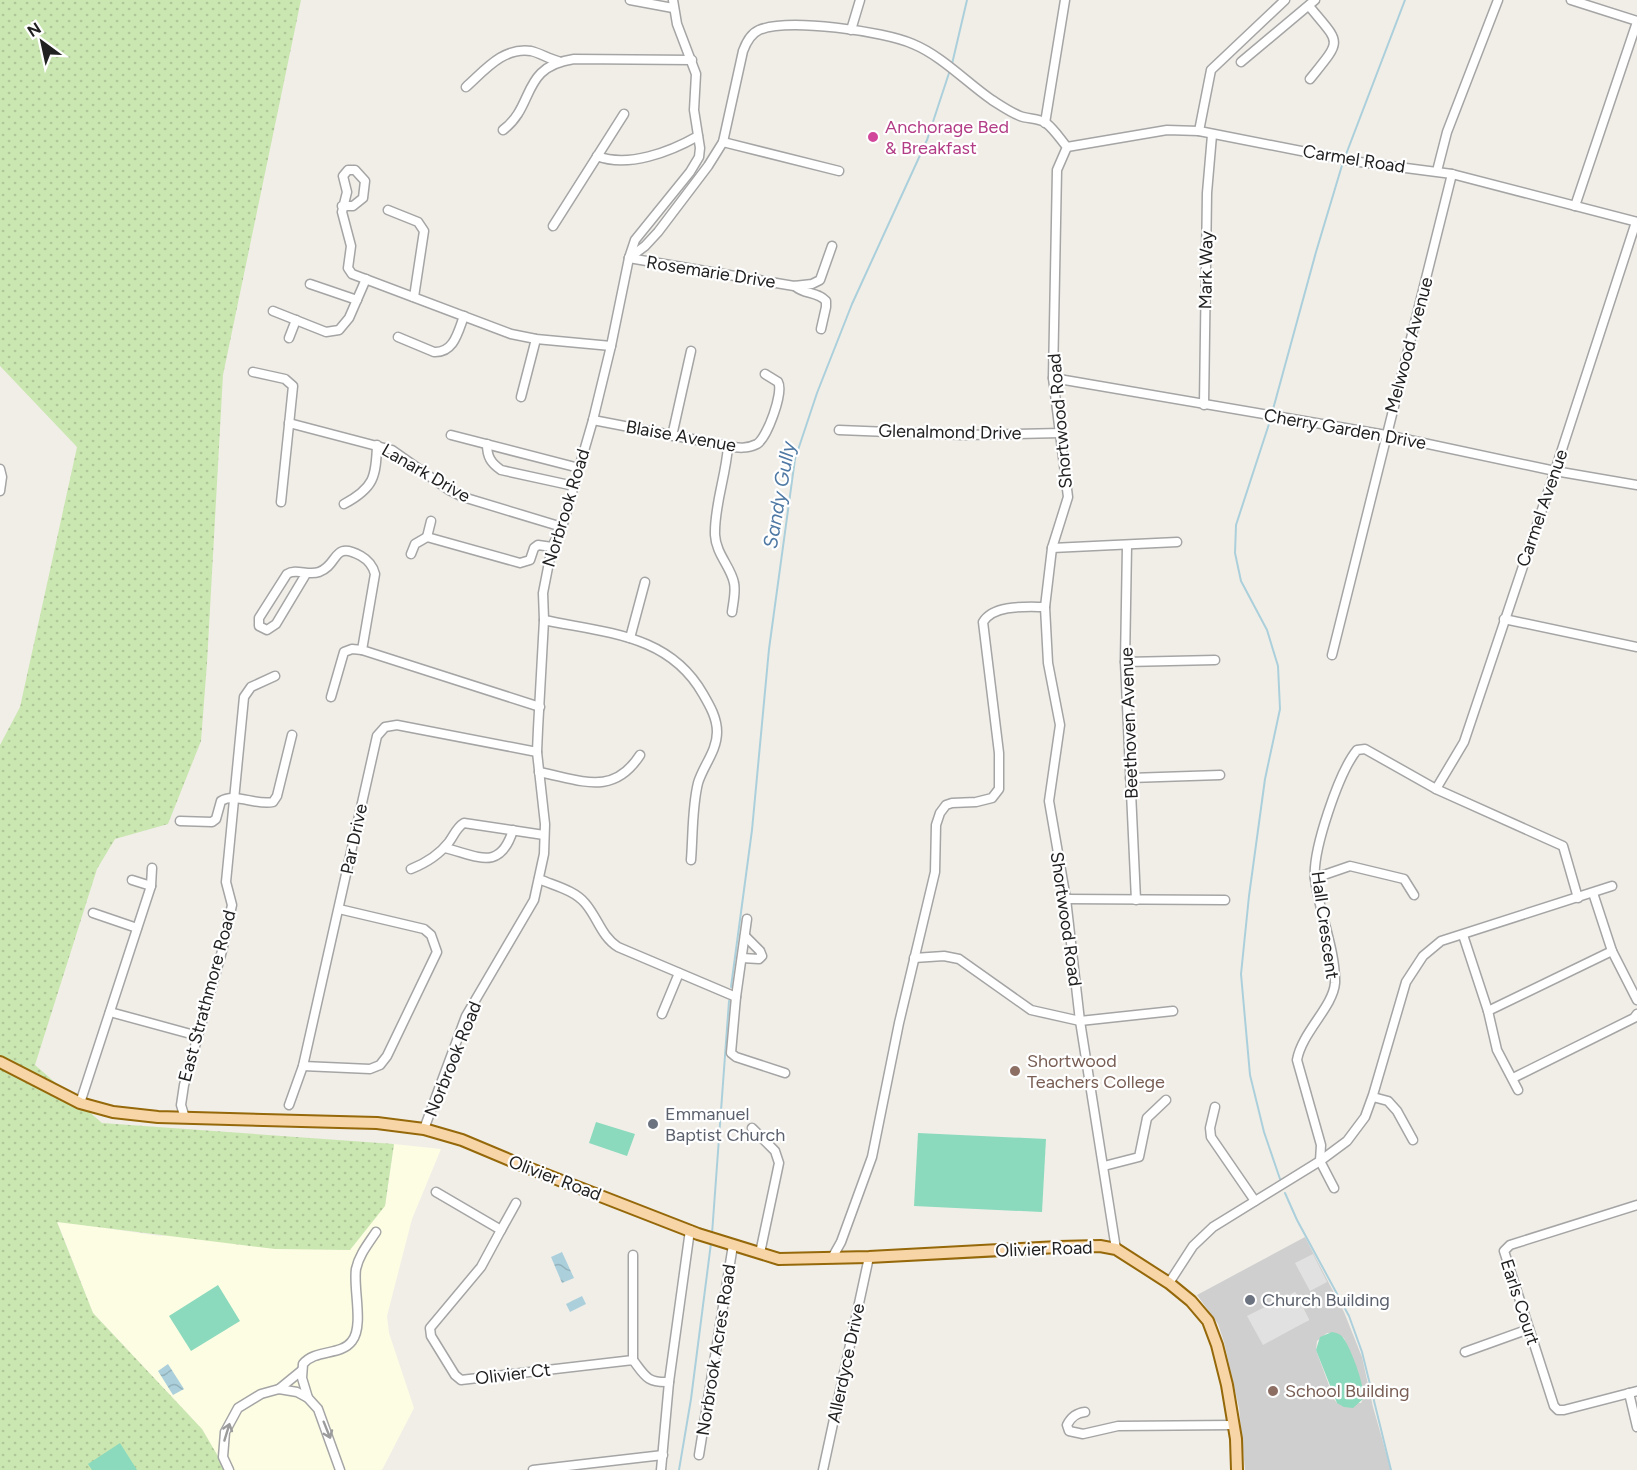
<svg xmlns="http://www.w3.org/2000/svg" width="1637" height="1470" viewBox="0 0 1637 1470" font-family="Figtree,sans-serif">
	<style>
		.education { fill: #fdfde4 }
		.religious { fill: #cfcfcf; fill-rule: evenodd }
		.grass { fill: url(#grass-dots) }
		.pitch { fill: #8bdabd }
		.parking { fill: #e1e1e1 }
		.water { fill: url(#water-waves) }
		.lines { fill: none; stroke-linecap: round; stroke-linejoin: round }
		.stream { stroke: #abd0db; stroke-width: 2 }
		.minor-casing { stroke: #a5a5a5; stroke-width: 11 }
		.major-casing { stroke: #956809; stroke-width: 14 }
		.minor { stroke: #fff; stroke-width: 8 }
		.major { stroke: #f7d5a7; stroke-width: 10 }
		.oneway { stroke: #9b9b9b }
		.hotel-dot { fill: #d1479c; stroke: #fff; stroke-width: 2 }
		.education-dot { fill: #8d6e63; stroke: #fff; stroke-width: 2 }
		.worship-dot { fill: #6b7280; stroke: #fff; stroke-width: 2 }
		.labels { text-anchor: middle; dominant-baseline: central; stroke-width: 4.5; stroke-linejoin: round; paint-order: stroke }
		.hotel-label { font-size: 18px; fill: #b23c85; stroke: #fff; text-anchor: start }
		.street-label { font-size: 18px; fill: #212121; stroke: #fff }
		.education-label { font-size: 18px; fill: #785e54; stroke: #fff; text-anchor: start }
		.worship-label { font-size: 18px; fill: #5b616d; stroke: #fff; text-anchor: start }
		.water-label { font-size: 20px; font-style: italic; fill: #4f79a4; stroke: #fff }
	</style>
	<defs>
		<pattern id="grass-dots" width="8" height="8" patternUnits="userSpaceOnUse" patternTransform="scale(1.5)"><rect width="8" height="8" fill="#cbe7b1"/><path d="M2 2h.1M6 6h.1" fill="none" stroke="#aec698" stroke-width="1.8" stroke-linecap="round"/></pattern>
		<pattern id="water-waves" width="16" height="10" patternUnits="userSpaceOnUse" patternTransform="scale(1.5)"><rect width="16" height="10" fill="#abd0db"/><path d="M0 5q4-4 8 0t8 0" fill="none" stroke="#93b2bc"/></pattern>
	</defs>
	<rect width="100%" height="100%" fill="#f1eee8"/>
	<polygon class="education" points="394,1144 441,1149 412,1219 387,1316 389,1333 414,1408 382,1470 226,1470 202,1429 93,1313 57,1221 160,1236 385,1206"/>
	<path class="religious" d="M1305,1237L1344,1312L1362,1357L1373,1407L1391,1470H1245L1239,1408L1224,1342L1218,1324L1197,1295ZM1295,1292L1309,1320L1288,1330ZM1327,1333H1336L1344,1338L1365,1395L1361,1403H1337L1334,1399L1316,1350L1317,1341Z"/>
	<polygon class="grass" points="0,0 301,0 223,375 207,663 201,741 168,824 115,839 97,869 35,1065 102,1123 394,1144 385,1206 350,1250 275,1249 57,1222 93,1313 202,1429 226,1470 0,1470 0,745 20,707 77,447 0,366"/>
	<g class="pitch">
		<polygon points="596,1122 635,1134 627,1156 589,1143"/>
		<polygon points="918,1133 1046,1139 1042,1212 914,1206"/>
		<polygon points="218,1285 240,1321 191,1351 169,1316"/>
		<path d="M1332,1332C1337,1333 1341,1334 1344,1339C1351,1349 1366,1388 1363,1399L1353,1408L1344,1407L1337,1403L1316,1350L1320,1337Z"/>
		<polygon points="120,1443 137,1470 92,1470 88,1464"/>
	</g>
	<g class="parking">
		<polygon points="1313,1254 1327,1282 1310,1291 1295,1263"/>
		<polygon points="1295,1292 1309,1320 1263,1345 1247,1316"/>
	</g>
	<g class="water">
		<polygon points="562,1252 574,1278 562,1283 551,1257"/>
		<polygon points="582,1296 586,1304 570,1312 566,1304"/>
		<polygon points="168,1364 184,1389 173,1395 158,1371"/>
	</g>
	<g class="lines">
		<g class="stream">
			<polyline points="952,64 967,0"/>
			<polyline points="1345,157 1405,0"/>
			<polyline points="1272,413 1316,252 1343,162"/>
			<polyline points="1269,424 1236,525 1235,553 1241,581 1267,630 1278,666 1280,709 1265,779 1249,896 1241,974 1250,1075 1264,1132 1280,1179"/>
			<polyline points="731,987 752,830 769,649 795,459 817,393 852,304 927,140 950,70"/>
			<polyline points="1285,1193 1297,1220 1349,1316 1362,1352 1391,1470"/>
			<polyline points="712,1234 729,1001"/>
			<polyline points="679,1470 691,1399 711,1243"/>
		</g>
		<g class="minor-casing">
			<g id="minor">
				<polyline points="630,0 673,8"/>
				<polyline points="1571,0 1637,21"/>
				<path d="M1309,6C1341,45 1343,38 1310,79"/>
				<polyline points="851,30 860,0"/>
				<polyline points="1241,62 1315,0"/>
				<path d="M466,87C485,70 503,47 531,51C540,53 549,59 558,61"/>
				<polyline points="1045,123 1065,0"/>
				<path d="M503,130C536,105 520,67 574,59L692,60"/>
				<polyline points="1199,131 1211,70 1285,0"/>
				<polyline points="723,142 839,171"/>
				<polyline points="1067,147 1167,130 1199,131 1352,161 1452,174 1637,222"/>
				<path d="M597,156C628,168 670,152 698,136"/>
				<polyline points="1437,171 1447,132 1498,0"/>
				<polyline points="342,206 353,206 363,198 365,181 355,170 348,170 343,176 347,192 342,212 351,246 348,268 352,274 511,334 536,339 611,346"/>
				<polyline points="1575,206 1637,22"/>
				<polyline points="388,210 418,222 424,231 414,297"/>
				<polyline points="553,226 624,114"/>
				<path d="M629,258L645,246L658,232L708,166L723,142L743,51C746,43 750,34 759,30C788,18 884,31 913,44C942,56 966,82 992,100C1000,105 1010,112 1020,116C1027,119 1039,118 1046,123C1054,129 1061,140 1067,147L1057,170L1053,378L1068,497L1052,548L1045,607L1048,663L1060,725L1049,801L1066,899L1080,1021L1116,1249"/>
				<polyline points="629,258 794,286 812,284 820,280 832,246"/>
				<polyline points="310,284 357,300"/>
				<path d="M795,286C804,295 817,291 826,301V307L821,329"/>
				<polyline points="273,311 326,332 339,330 349,318 366,279"/>
				<path d="M398,337L434,352C454,353 458,332 464,316"/>
				<polyline points="289,338 296,320"/>
				<polyline points="253,372 285,379 293,386 281,502"/>
				<polyline points="1053,378 1386,435 1555,471 1637,485"/>
				<polyline points="521,397 536,339"/>
				<polyline points="1204,405 1207,193 1212,135"/>
				<path d="M593,420L728,446C738,448 747,449 757,444C767,438 784,392 778,382L765,374"/>
				<polyline points="289,423 392,450 449,490 463,497 562,527"/>
				<polyline points="839,430 964,435 1061,433"/>
				<polyline points="451,435 579,468"/>
				<polyline points="672,436 691,351"/>
				<path d="M487,444C487,457 491,463 501,470L574,486"/>
				<path d="M728,446C726,476 714,506 715,535C716,554 731,567 734,583C736,592 733,603 732,612"/>
				<polyline points="0,469 2,477 0,491"/>
				<path d="M344,504C374,488 376,477 377,445"/>
				<polyline points="427,537 431,521"/>
				<polyline points="1127,546 1125,662 1136,900"/>
				<polyline points="1052,548 1177,542"/>
				<polyline points="411,554 415,544 427,537 520,563 530,560 534,548 538,545 552,547"/>
				<path d="M306,574L276,624L267,630L259,626V618L287,574C296,568 308,576 319,572C339,565 332,540 361,556C368,560 373,566 375,574L362,650L540,707"/>
				<polyline points="1504,619 1637,647"/>
				<path d="M544,620C606,633 669,634 703,694C710,706 717,718 717,732C717,751 703,766 698,783C692,807 693,835 691,860"/>
				<polyline points="630,638 645,582"/>
				<polyline points="1332,655 1452,174"/>
				<polyline points="1125,662 1215,660"/>
				<polyline points="331,697 344,652 352,649 362,650"/>
				<path d="M539,772C581,780 613,797 640,755"/>
				<polyline points="1130,778 1220,775"/>
				<polyline points="1436,789 1464,742 1555,471 1636,222"/>
				<path d="M180,821L212,822L216,819L221,801C235,792 256,806 273,802L277,796L292,735"/>
				<path d="M445,848C478,856 500,872 513,830"/>
				<path d="M411,869C426,863 439,855 449,842C454,835 457,827 464,823L544,835"/>
				<polyline points="1315,878 1350,866 1404,879 1414,895"/>
				<path d="M539,879C555,886 574,890 585,903C598,918 601,936 618,947L736,997L731,1053L736,1057L785,1073"/>
				<polyline points="132,880 151,886"/>
				<polyline points="1593,893 1612,951 1637,1000"/>
				<polyline points="1066,899 1225,900"/>
				<polyline points="93,913 137,928"/>
				<polyline points="1463,935 1488,1011 1497,1050 1518,1090"/>
				<polyline points="742,958 759,959 762,956 760,951 745,936"/>
				<polyline points="914,958 944,956 959,959 1031,1010 1080,1021 1173,1011"/>
				<polyline points="736,997 747,919"/>
				<polyline points="1488,1011 1612,951"/>
				<polyline points="110,1012 198,1036"/>
				<polyline points="662,1014 679,973"/>
				<polyline points="303,1066 370,1069 380,1065 387,1056 437,952 431,935 424,929 339,909"/>
				<polyline points="1513,1078 1634,1018 1637,1014"/>
				<polyline points="1373,1097 1388,1101 1397,1111 1413,1140"/>
				<polyline points="80,1103 151,886 152,868"/>
				<polyline points="289,1105 303,1066 377,736 385,727 397,725 537,752"/>
				<polyline points="1215,1107 1210,1128 1211,1137 1255,1201"/>
				<polyline points="185,1118 181,1105 184,1085 222,951 232,905 226,882 244,697 251,687 275,676"/>
				<polyline points="752,1128 775,1151 779,1163 760,1253"/>
				<polyline points="424,1129 466,1016 534,900 544,854 545,824 537,752 538,729 544,620 543,593 552,547 562,527 593,420 611,346 629,258 635,240 690,172 699,157 700,148 694,110 696,74 677,24 673,0"/>
				<polyline points="1104,1166 1139,1157 1147,1118 1166,1100"/>
				<path d="M1334,1188L1320,1161L1321,1145L1297,1060C1302,1032 1333,1007 1335,983C1336,952 1319,911 1315,879C1312,851 1339,772 1357,750L1365,749L1436,789L1563,846L1578,898"/>
				<path d="M436,1192L501,1230L481,1267L430,1328L431,1336L455,1375L461,1380L633,1360C645,1376 647,1383 669,1382"/>
				<polyline points="1637,1205 1510,1245 1504,1251 1554,1406 1558,1410 1564,1410 1637,1391"/>
				<polyline points="501,1230 516,1203"/>
				<path d="M832,1258L841,1242L872,1157L899,1023L935,872L936,825L940,813L946,805L952,803L976,802L992,798L999,789V753L983,622C994,604 1027,607 1045,607"/>
				<polyline points="1169,1283 1193,1246 1213,1227 1320,1161 1347,1141 1365,1117 1373,1095 1406,982 1423,956 1441,941 1612,886"/>
				<polyline points="1465,1352 1529,1329"/>
				<polyline points="633,1360 633,1255"/>
				<polyline points="279,1389 301,1371"/>
				<polyline points="1629,1393 1637,1427"/>
				<path d="M308,1398L302,1378L303,1364C315,1349 341,1356 352,1341C364,1326 353,1288 356,1269C359,1255 368,1244 376,1232"/>
				<path d="M1085,1412C1076,1413 1071,1417 1067,1425L1069,1431L1083,1434L1118,1426L1233,1425"/>
				<polyline points="699,1455 733,1245"/>
				<polyline points="229,1470 223,1457 225,1432 238,1408 261,1394 279,1389 297,1392 308,1398 318,1409 340,1470"/>
				<polyline points="533,1470 663,1455"/>
				<polyline points="661,1470 669,1382 690,1230"/>
				<polyline points="823,1470 869,1257"/>
			</g>
		</g>
		<g class="major-casing">
			<polyline id="major" points="0,1062 80,1103 113,1112 158,1117 377,1123 424,1129 462,1140 531,1169 698,1234 779,1259 869,1257 1058,1247 1100,1246 1116,1249 1169,1283 1191,1301 1208,1321 1217,1345 1227,1385 1236,1439 1237,1470"/>
		</g>
		<use href="#minor" class="minor"/>
		<use href="#major" class="major"/>
	</g>
	<defs><path id="oneway-shaft" d="M-6 0H5M1.5-3L5.5 0L1.5 3" fill="none" stroke-width="1.6" stroke-linecap="round" stroke-linejoin="round" transform="scale(1.5)"/></defs>
	<g class="oneway">
		<use href="#oneway-shaft" transform="translate(327 1430) rotate(68)"/>
		<use href="#oneway-shaft" transform="translate(227 1432) rotate(-73)"/>
	</g>
	<circle class="hotel-dot" cx="873" cy="137" r="6"/>
	<g class="education-dot">
		<circle cx="1015" cy="1071" r="6"/>
		<circle cx="1273" cy="1391" r="6"/>
	</g>
	<g class="worship-dot">
		<circle cx="653" cy="1124" r="6"/>
		<circle cx="1250" cy="1300" r="6"/>
	</g>
	<g class="labels">
		<g class="hotel-label">
			<text x="885" y="127">Anchorage Bed<tspan x="885" dy="21">&amp; Breakfast</tspan></text>
		</g>
		<g class="street-label">
			<text transform="translate(1354 159) rotate(9)">Carmel Road</text>
			<text transform="translate(1206 270) rotate(-89)">Mark Way</text>
			<text transform="translate(711 272) rotate(9)">Rosemarie Drive</text>
			<text transform="translate(1409 345) rotate(-75)">Melwood Avenue</text>
			<text transform="translate(1060 421) rotate(-95)">Shortwood Road</text>
			<text transform="translate(1345 429) rotate(10)">Cherry Garden Drive</text>
			<text transform="translate(950 432) rotate(1)">Glenalmond Drive</text>
			<text transform="translate(681 436) rotate(10)">Blaise Avenue</text>
			<text transform="translate(426 473) rotate(30)">Lanark Drive</text>
			<text transform="translate(566 508) rotate(-73)">Norbrook Road</text>
			<text transform="translate(1542 508) rotate(-71)">Carmel Avenue</text>
			<text transform="translate(1129 723) rotate(-92)">Beethoven Avenue</text>
			<text transform="translate(354 839) rotate(-78)">Par Drive</text>
			<text transform="translate(1066 919) rotate(82)">Shortwood Road</text>
			<text transform="translate(1325 925) rotate(82)">Hall Crescent</text>
			<text transform="translate(207 996) rotate(-75)">East Strathmore Road</text>
			<text transform="translate(453 1059) rotate(-68)">Norbrook Road</text>
			<text transform="translate(555 1178) rotate(21)">Olivier Road</text>
			<text transform="translate(1044 1249) rotate(-2)">Olivier Road</text>
			<text transform="translate(1520 1302) rotate(72)">Earls Court</text>
			<text transform="translate(716 1350) rotate(-81)">Norbrook Acres Road</text>
			<text transform="translate(846 1363) rotate(-78)">Allerdyce Drive</text>
			<text transform="translate(513 1374) rotate(-7)">Olivier Ct</text>
		</g>
		<g class="education-label">
			<text x="1027" y="1061">Shortwood<tspan x="1027" dy="21">Teachers College</tspan></text>
			<text x="1285" y="1391">School Building</text>
		</g>
		<g class="worship-label">
			<text x="665" y="1114">Emmanuel<tspan x="665" dy="21">Baptist Church</tspan></text>
			<text x="1262" y="1300">Church Building</text>
		</g>
		<g class="water-label">
			<text transform="translate(779 495) rotate(-80)">Sandy Gully</text>
		</g>
	</g>
	<g transform="translate(42 42) rotate(327)" stroke="#ffffff" stroke-width="4.5" paint-order="stroke">
	<path d="M0-4.5L10 22L0 15L-10 22Z" fill="#212121"/>
	<text y="-9" font-size="16" font-weight="bold" text-anchor="middle" fill="#212121">N</text>
	</g>
</svg>
